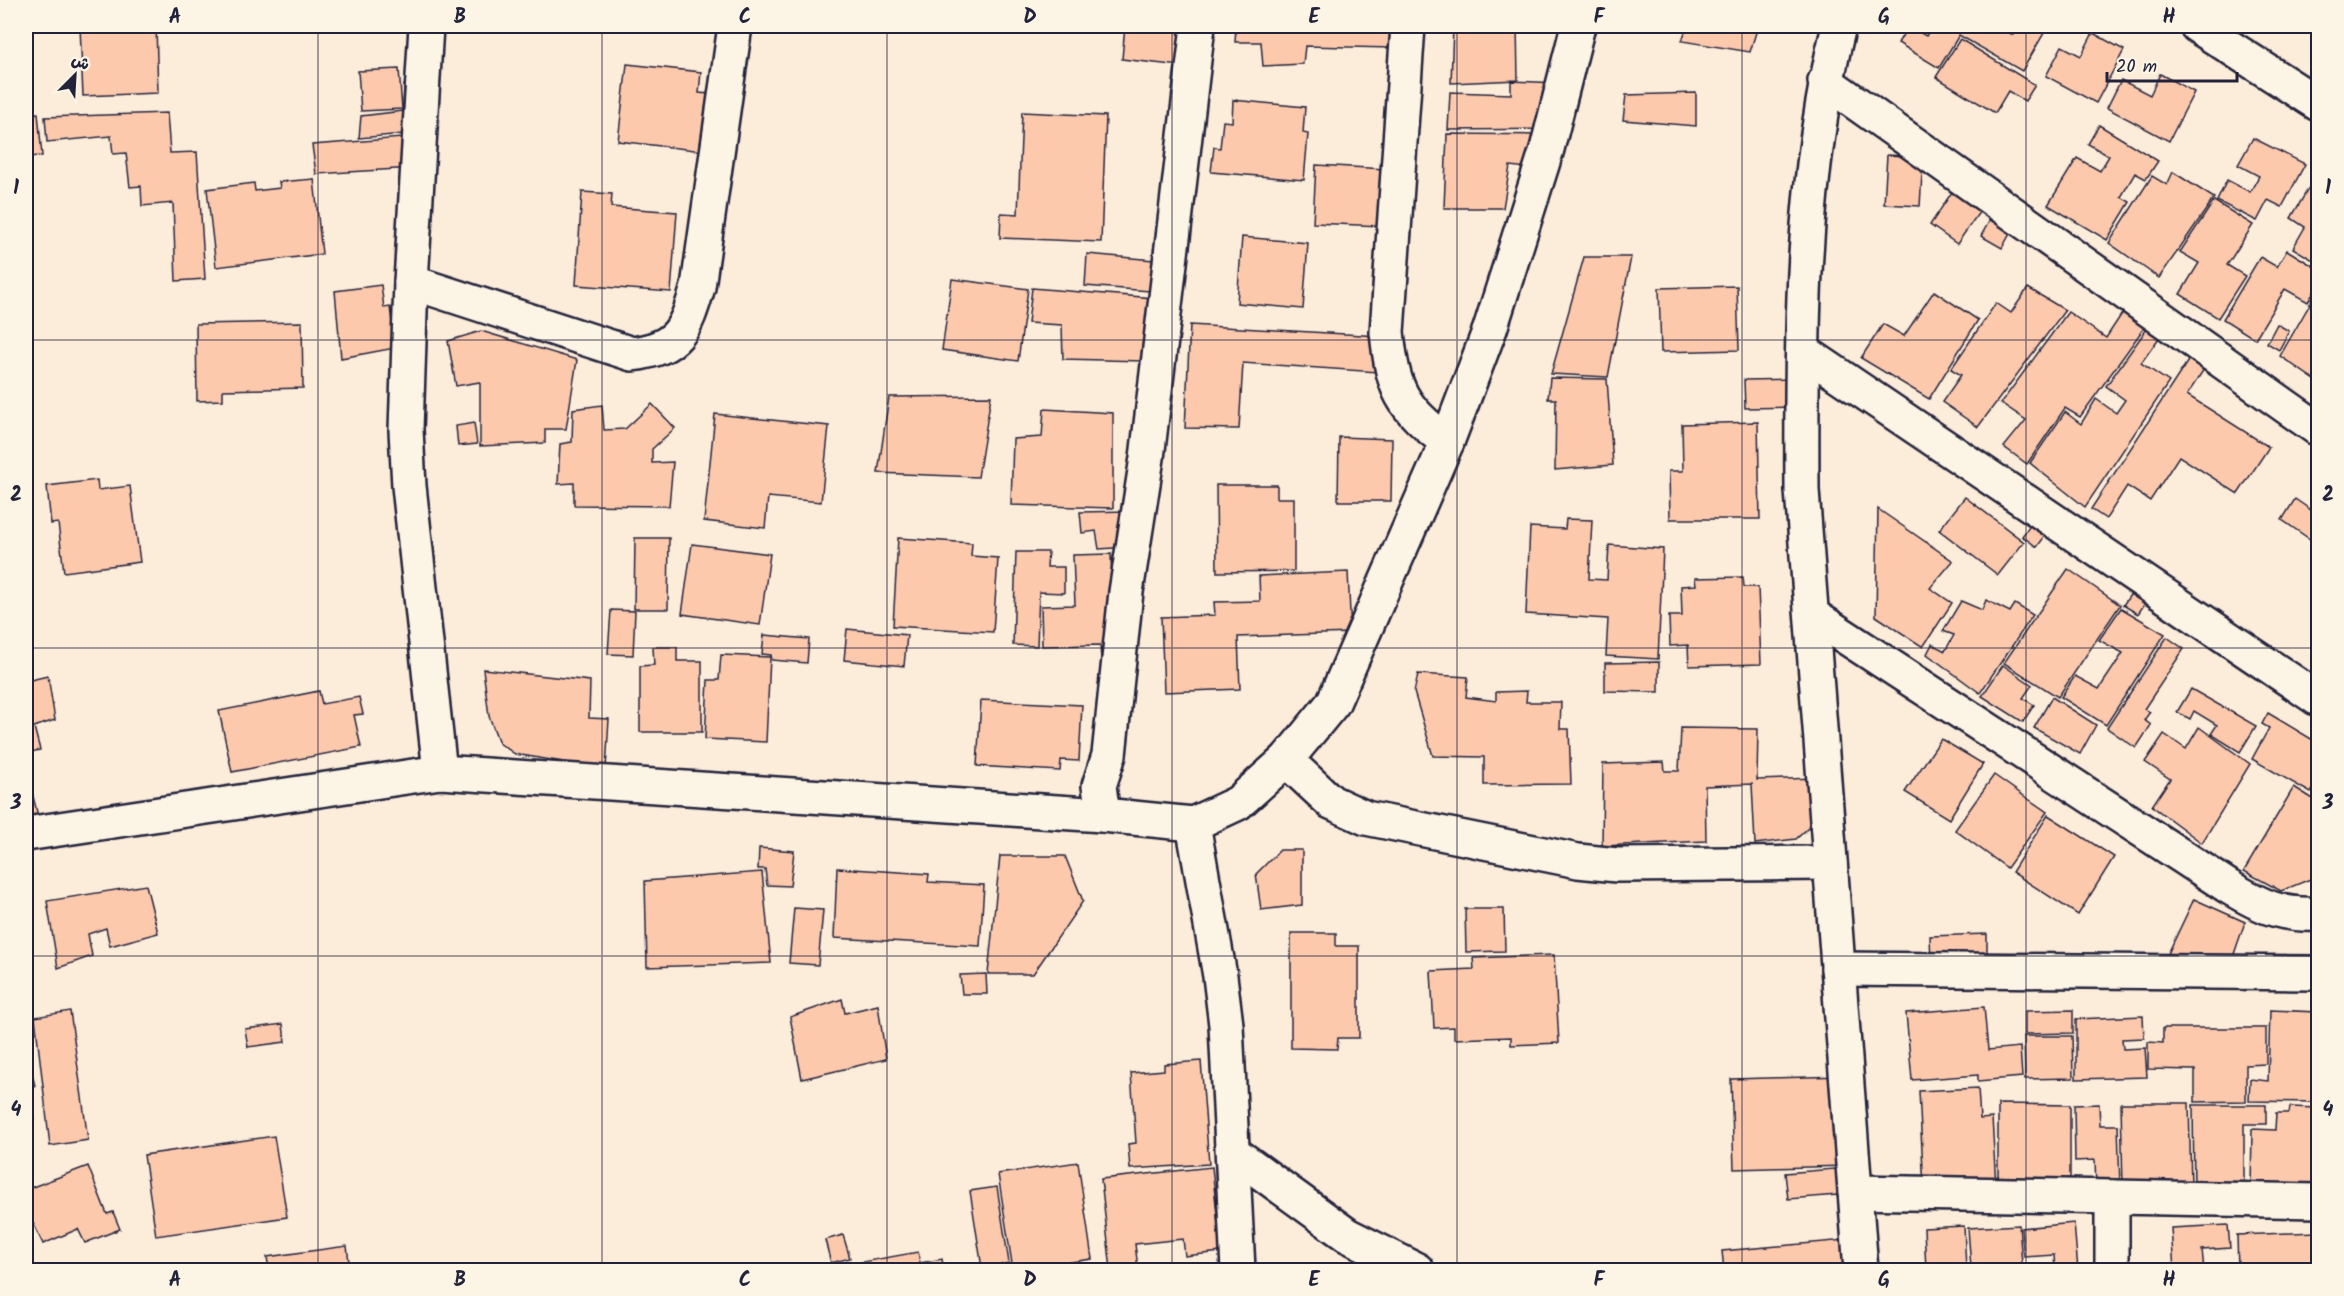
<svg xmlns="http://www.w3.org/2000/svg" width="2344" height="1296" viewBox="0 0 2344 1296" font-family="Kalam,'Playpen Sans Arabic',sans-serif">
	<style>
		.building { fill: #fdc9ad; stroke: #22223b; stroke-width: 1.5 }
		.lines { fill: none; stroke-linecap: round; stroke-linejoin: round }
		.street-casing { stroke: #22223b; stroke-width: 38 }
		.secondary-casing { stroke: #22223b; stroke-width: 38 }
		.street { stroke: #fcf5e5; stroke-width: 33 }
		.secondary { stroke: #fcf5e5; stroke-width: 33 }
		.grid { fill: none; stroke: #22223b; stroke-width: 1.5; stroke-opacity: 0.55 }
		.neatline { fill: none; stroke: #22223b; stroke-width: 2 }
		.grid-label { font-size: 20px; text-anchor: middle; font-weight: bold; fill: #22223b }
	</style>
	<rect width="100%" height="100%" fill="#fcecda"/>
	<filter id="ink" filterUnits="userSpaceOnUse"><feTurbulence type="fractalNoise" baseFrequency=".0167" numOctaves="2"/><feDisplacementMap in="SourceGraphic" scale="12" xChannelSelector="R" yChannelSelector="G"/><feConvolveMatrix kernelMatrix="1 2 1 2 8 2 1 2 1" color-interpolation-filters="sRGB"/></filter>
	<g filter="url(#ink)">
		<g class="building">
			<polygon points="80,26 156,26 158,93 83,96"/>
			<polygon points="1125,26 1193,26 1188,67 1122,59"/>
			<polygon points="1236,26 1394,26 1393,48 1305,46 1303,64 1263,66 1261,42 1235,42"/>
			<polygon points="1453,26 1517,26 1518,80 1451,83"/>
			<polygon points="1687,26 1758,26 1750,52 1682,41"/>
			<polygon points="1908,26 1926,36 1932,26 1998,26 2013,35 2018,26 2047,28 2022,71 1959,35 1939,68 1898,43"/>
			<polygon points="2093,33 2124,50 2096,103 2046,76 2062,46 2081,56"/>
			<polygon points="1960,39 2035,85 2025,101 2008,91 1995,113 1936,77"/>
			<polygon points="627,64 701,72 699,93 709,94 703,151 618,141"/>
			<polygon points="399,69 402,109 361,111 358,71"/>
			<polygon points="2160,74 2194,92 2169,141 2107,108 2121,80 2150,95"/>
			<polygon points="1511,81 1560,83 1549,129 1448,130 1450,92 1511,94"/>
			<polygon points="421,84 415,133 359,138 361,116 403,111 404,85"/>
			<polygon points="1696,93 1696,126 1623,120 1626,95"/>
			<polygon points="1233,100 1305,107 1303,133 1308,134 1304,180 1211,172 1214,147 1220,148 1223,121 1232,122"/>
			<polygon points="1022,112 1106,116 1101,242 1000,238 1001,213 1018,214"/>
			<polygon points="38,113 42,156 26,157 26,114"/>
			<polygon points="167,113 170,153 197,152 205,279 176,281 173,203 142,206 141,186 130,187 126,153 113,154 111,136 47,142 45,117"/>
			<polygon points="2099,125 2158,161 2146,179 2135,173 2121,197 2130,202 2107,240 2048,205 2077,158 2100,171 2109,156 2088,144"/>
			<polygon points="1447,134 1546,135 1537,169 1510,166 1503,208 1444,208"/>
			<polygon points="415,137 413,168 316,174 312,145"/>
			<polygon points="2253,138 2305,164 2282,207 2268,200 2257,221 2217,201 2227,180 2250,192 2259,176 2238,165"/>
			<polygon points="1887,155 1923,157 1920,206 1884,204"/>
			<polygon points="1316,165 1385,169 1382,226 1313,223"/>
			<polygon points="2173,172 2214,198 2159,278 2109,243 2152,176 2167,185"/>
			<polygon points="2315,177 2318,179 2318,263 2293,248 2305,227 2291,218"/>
			<polygon points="314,179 322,254 216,267 207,189 254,183 255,191 280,188 279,182"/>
			<polygon points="1954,189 1982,208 1957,244 1930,225"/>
			<polygon points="582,192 612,194 611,207 677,212 671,292 576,285"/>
			<polygon points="2214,201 2253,225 2227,265 2245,276 2218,318 2180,294 2199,263 2180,252"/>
			<polygon points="1995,211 2016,223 2002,248 1981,236"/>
			<polygon points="1242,237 1308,243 1303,309 1237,303"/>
			<polygon points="2287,250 2318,269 2318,285 2308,302 2285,289 2255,339 2223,319 2260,257 2277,267"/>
			<polygon points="1087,254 1165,261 1163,292 1085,286"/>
			<polygon points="1584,257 1631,257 1608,377 1551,374"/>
			<polygon points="952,279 1028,289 1018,361 942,350"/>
			<polygon points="381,285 384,308 390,307 395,348 341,358 335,291"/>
			<polygon points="1737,286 1739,350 1661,352 1659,288"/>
			<polygon points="1032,288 1154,298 1144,361 1063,359 1062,325 1028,323"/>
			<polygon points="2028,288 2065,310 1978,427 1942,402 1961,375 1951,369 1996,303 2011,313"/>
			<polygon points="2318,290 2318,342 2316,346 2318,347 2318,382 2280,356"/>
			<polygon points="1934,291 1978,320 1929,399 1861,358 1883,324 1904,336"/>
			<polygon points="2127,306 2149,321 2080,417 2065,408 2027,464 2004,447 2026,420 2001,403 2068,312 2106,338"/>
			<polygon points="302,322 303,388 223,390 223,400 197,401 196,324"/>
			<polygon points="2151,323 2164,331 2141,363 2169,382 2085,507 2030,463 2065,412 2081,424 2096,399 2116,413 2125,400 2106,386"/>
			<polygon points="2277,324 2289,331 2279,350 2267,343"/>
			<polygon points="1190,325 1379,336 1378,372 1243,363 1239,429 1185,428"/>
			<polygon points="481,331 577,360 566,429 545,429 545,443 480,446 480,382 456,386 448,341"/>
			<polygon points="2193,353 2208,363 2187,395 2269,447 2238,494 2179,456 2150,501 2127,486 2106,519 2091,509"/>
			<polygon points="1550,378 1607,379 1613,465 1555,470 1556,399 1548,399"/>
			<polygon points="1796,379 1797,407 1745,408 1744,380"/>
			<polygon points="991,396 978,477 878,473 889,397"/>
			<polygon points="652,404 675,428 652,449 652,463 673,462 669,506 574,505 574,483 558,484 560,444 572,442 573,409 602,405 604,430 625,429"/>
			<polygon points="1044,409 1113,413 1113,508 1011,505 1013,439 1042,437"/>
			<polygon points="715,414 829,426 821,502 768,497 765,528 704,521"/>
			<polygon points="1758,422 1760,519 1670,519 1669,471 1683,471 1682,424"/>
			<polygon points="474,423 477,444 458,446 456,426"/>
			<polygon points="1339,437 1392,439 1391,501 1338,501"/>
			<polygon points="97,480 98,490 130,486 140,562 64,572 58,523 51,524 47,486"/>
			<polygon points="1216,485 1277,485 1277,498 1294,498 1294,571 1217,572"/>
			<polygon points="1965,497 2024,542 1998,575 1939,530"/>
			<polygon points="2295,499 2318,515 2318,536 2314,542 2282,520"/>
			<polygon points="1878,509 1953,561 1930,588 1952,603 1923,647 1876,616"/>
			<polygon points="1131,511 1128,547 1099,549 1096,531 1082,533 1080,512"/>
			<polygon points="2040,513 2054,524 2037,547 2022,536"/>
			<polygon points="1566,519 1592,520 1589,579 1607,580 1609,545 1663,549 1658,659 1606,656 1608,619 1526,614 1530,527 1565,529"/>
			<polygon points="635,538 669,538 668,609 634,609"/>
			<polygon points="898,538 972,543 971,556 998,558 993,632 893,626"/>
			<polygon points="692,544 770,554 760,625 682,614"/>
			<polygon points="1016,552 1048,552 1047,567 1064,567 1064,593 1039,592 1037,646 1013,645"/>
			<polygon points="1111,554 1114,660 1101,661 1100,645 1042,646 1041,606 1075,605 1073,555"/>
			<polygon points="2068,569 2120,605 2058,697 2004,663"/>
			<polygon points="1348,572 1351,633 1238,637 1240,689 1164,692 1161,617 1215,615 1214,602 1260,601 1259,576"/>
			<polygon points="1743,577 1744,587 1758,587 1761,664 1689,666 1688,645 1670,646 1669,616 1682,616 1681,586 1696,585 1695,578"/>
			<polygon points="2139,582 2153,591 2138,614 2123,605"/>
			<polygon points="1986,600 2010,612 2015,604 2033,615 1980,693 1927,654 1932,644 1945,651 1954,635 1943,631 1961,601 1982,610"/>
			<polygon points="2121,608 2165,634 2106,725 2061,697 2075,676 2099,689 2123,653 2099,640"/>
			<polygon points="611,610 635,611 633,655 608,654"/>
			<polygon points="847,629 907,635 904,666 844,660"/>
			<polygon points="764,635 809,639 807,663 772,660 771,655 762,654"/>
			<polygon points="2167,637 2184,649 2144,709 2150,712 2144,720 2151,725 2136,748 2107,728"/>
			<polygon points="653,647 677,647 677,661 702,661 702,732 640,732 640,666 654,665"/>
			<polygon points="721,655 770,657 766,742 705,739 708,680 719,680"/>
			<polygon points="1659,662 1659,692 1605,691 1605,663"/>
			<polygon points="2003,665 2032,685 2023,698 2034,705 2023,722 1982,696"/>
			<polygon points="483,669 590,681 589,718 609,719 606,769 515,754 499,743 489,716"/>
			<polygon points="1418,674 1468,677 1466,697 1496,701 1496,692 1527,691 1526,702 1561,702 1560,729 1569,729 1571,784 1484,785 1484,757 1433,756 1414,692"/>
			<polygon points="48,676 55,720 34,727 40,750 26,753 26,681"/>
			<polygon points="2191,689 2256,726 2240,752 2211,734 2217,725 2194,711 2190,719 2177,712"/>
			<polygon points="319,691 322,704 359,697 363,714 354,715 361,747 232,772 219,711"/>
			<polygon points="2052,697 2096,725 2080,754 2034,728"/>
			<polygon points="981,700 1082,705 1079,761 1061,760 1060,771 977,766"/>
			<polygon points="2268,713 2318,743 2318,780 2311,793 2252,759 2269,728 2262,724"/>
			<polygon points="2199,727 2250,764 2202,843 2152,806 2170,779 2145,762 2164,734 2186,749"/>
			<polygon points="1681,728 1758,729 1757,780 1818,778 1808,828 1796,839 1755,844 1752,784 1705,786 1706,841 1602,846 1603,764 1664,762 1665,771 1679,771"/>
			<polygon points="1941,739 1983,764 1949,819 1905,792"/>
			<polygon points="26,769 38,816 26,819"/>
			<polygon points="1994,775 2047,812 2007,868 1955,830"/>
			<polygon points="2294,787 2318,802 2313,878 2281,891 2244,871"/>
			<polygon points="2048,815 2114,857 2078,915 2012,872"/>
			<polygon points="759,848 794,851 790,886 767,885 765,869 758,869"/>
			<polygon points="1280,850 1302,850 1302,905 1261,910 1256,874"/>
			<polygon points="1000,856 1065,856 1083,901 1033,974 988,974"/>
			<polygon points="837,868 929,874 928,882 984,885 980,946 834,938"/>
			<polygon points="762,872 771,963 647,967 645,881"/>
			<polygon points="146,885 158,933 110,946 106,928 88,934 92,956 58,968 47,901"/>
			<polygon points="2194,899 2245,922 2233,957 2165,960"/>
			<polygon points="794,908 823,910 818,965 789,963"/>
			<polygon points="1465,909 1504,909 1505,951 1466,952"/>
			<polygon points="1291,933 1336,933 1336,946 1359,946 1359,1038 1338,1038 1337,1049 1291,1048"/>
			<polygon points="1987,934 1987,962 1931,963 1930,936"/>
			<polygon points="1554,955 1559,1043 1511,1045 1511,1037 1454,1039 1454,1027 1434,1028 1431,971 1474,969 1473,958"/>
			<polygon points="986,974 987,994 962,994 960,975"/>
			<polygon points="842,999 845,1013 878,1005 886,1059 802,1079 790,1017"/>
			<polygon points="1984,1007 1988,1050 2020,1047 2022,1077 1978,1081 1978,1075 1912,1080 1906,1013"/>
			<polygon points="2073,1010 2073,1033 2025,1034 2025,1011"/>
			<polygon points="2270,1010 2318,1012 2318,1102 2249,1101 2250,1079 2268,1081"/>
			<polygon points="70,1011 88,1140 50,1146 35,1017"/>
			<polygon points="2143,1016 2144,1038 2122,1039 2123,1049 2145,1048 2147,1077 2076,1079 2076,1019"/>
			<polygon points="283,1024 285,1042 248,1047 245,1029"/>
			<polygon points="2163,1028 2266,1028 2266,1064 2246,1065 2246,1101 2195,1102 2195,1070 2148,1069 2148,1042 2163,1043"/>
			<polygon points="2024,1036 2072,1036 2073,1078 2025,1079"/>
			<polygon points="26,1048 35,1086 31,1087 34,1118 26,1120"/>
			<polygon points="1201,1061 1209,1164 1130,1169 1128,1144 1136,1143 1131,1073 1164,1070 1164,1064"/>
			<polygon points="1843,1076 1846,1166 1734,1169 1731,1079"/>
			<polygon points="1978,1088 1980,1119 1992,1118 1996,1186 1924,1190 1919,1091"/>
			<polygon points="2121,1103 2189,1103 2191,1186 2123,1188"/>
			<polygon points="1998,1104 2070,1105 2070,1186 1998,1186"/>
			<polygon points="2099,1104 2100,1125 2118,1125 2120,1188 2096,1189 2095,1160 2075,1161 2074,1105"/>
			<polygon points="2193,1105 2266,1105 2266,1124 2244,1124 2244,1189 2194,1189"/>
			<polygon points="2290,1107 2318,1108 2318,1191 2251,1189 2252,1129 2275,1130 2276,1113 2289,1113"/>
			<polygon points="274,1136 287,1217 156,1236 144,1155"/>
			<polygon points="1078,1162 1092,1259 1013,1270 998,1174"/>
			<polygon points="88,1166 107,1214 113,1212 120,1229 85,1243 78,1229 43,1244 26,1208 26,1178 30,1188"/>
			<polygon points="1212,1167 1221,1252 1185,1256 1183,1239 1135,1244 1138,1268 1111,1270 1101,1179"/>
			<polygon points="1847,1168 1850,1194 1788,1199 1785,1173"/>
			<polygon points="997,1187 1009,1263 982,1268 970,1191"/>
			<polygon points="2074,1223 2078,1270 2055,1270 2054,1255 2024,1257 2021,1228"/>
			<polygon points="2019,1225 2022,1264 1971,1268 1968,1228"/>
			<polygon points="2228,1225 2230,1248 2202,1250 2204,1270 2174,1270 2171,1228"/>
			<polygon points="1964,1226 1966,1270 1926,1270 1924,1228"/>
			<polygon points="2318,1232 2318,1270 2238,1270 2237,1235"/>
			<polygon points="843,1235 850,1258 831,1263 825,1240"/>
			<polygon points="1846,1240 1848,1267 1813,1270 1724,1270 1722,1251"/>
			<polygon points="347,1246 350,1270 269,1270 267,1257"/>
			<polygon points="918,1252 920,1263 942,1259 944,1270 846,1270 845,1265"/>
			<polygon points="1207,1265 1208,1270 1166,1270"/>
		</g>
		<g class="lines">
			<g class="street-casing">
				<g id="street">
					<polyline points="426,26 411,282 406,430 409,486 440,772"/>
					<path d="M1408,26L1387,332C1393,391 1401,406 1447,442"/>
					<path d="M1839,26C1801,177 1801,334 1802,490L1861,1270"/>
					<polyline points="1825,81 2318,429"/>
					<path d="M411,282L632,354C679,348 685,330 698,287L735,26"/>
					<polyline points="1803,351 2318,699"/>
					<path d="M1812,615L2229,887C2261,906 2281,916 2318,914"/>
					<polyline points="1286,760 1331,802 1366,818 1578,861 1617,865 1830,863"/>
					<polyline points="1103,815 1099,786 1109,755 1126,592 1147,458 1198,26"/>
					<polyline points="1193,824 1220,976 1226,1025 1238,1270"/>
					<polyline points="26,834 440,772 1103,815 1193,824 1238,803 1286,760 1333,703 1447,442 1490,329 1547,149 1578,26"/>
					<polyline points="1838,969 2318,973"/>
					<polyline points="1234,1153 1347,1235 1417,1270"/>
					<polyline points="1855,1192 2318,1201"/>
					<polyline points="2112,1197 2112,1270"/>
				</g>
			</g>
			<g class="secondary-casing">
				<polyline id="secondary" points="2197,26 2318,104"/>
			</g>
			<use href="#street" class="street"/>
			<use href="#secondary" class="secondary"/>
		</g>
	</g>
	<path class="grid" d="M318,26V1270M602,26V1270M887,26V1270M1172,26V1270M1457,26V1270M1742,26V1270M2026,26V1270M26,340H2318M26,648H2318M26,956H2318"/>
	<rect width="2344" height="1296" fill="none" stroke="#fcf5e5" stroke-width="66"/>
	<g transform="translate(75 75) rotate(24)" stroke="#fcf5e5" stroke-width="4.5" paint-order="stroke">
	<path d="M0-4.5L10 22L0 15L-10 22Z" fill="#22223b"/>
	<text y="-9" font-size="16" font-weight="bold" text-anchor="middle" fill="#22223b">ش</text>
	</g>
	<path d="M2107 72v9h130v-9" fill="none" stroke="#22223b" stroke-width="3"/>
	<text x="2116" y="72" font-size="18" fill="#22223b" stroke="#fcf5e5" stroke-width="4.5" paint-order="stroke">20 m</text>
	<rect x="33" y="33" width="2278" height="1230" class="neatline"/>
	<g class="grid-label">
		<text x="175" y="23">A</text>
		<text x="460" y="23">B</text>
		<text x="745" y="23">C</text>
		<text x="1030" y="23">D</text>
		<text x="1314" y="23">E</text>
		<text x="1599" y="23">F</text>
		<text x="1884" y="23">G</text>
		<text x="2169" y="23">H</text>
		<text x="16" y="194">1</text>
		<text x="2328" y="194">1</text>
		<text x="16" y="501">2</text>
		<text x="2328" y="501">2</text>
		<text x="16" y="809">3</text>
		<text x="2328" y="809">3</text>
		<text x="16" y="1116">4</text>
		<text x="2328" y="1116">4</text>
		<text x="175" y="1286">A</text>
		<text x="460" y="1286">B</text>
		<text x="745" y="1286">C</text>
		<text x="1030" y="1286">D</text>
		<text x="1314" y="1286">E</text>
		<text x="1599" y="1286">F</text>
		<text x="1884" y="1286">G</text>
		<text x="2169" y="1286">H</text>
	</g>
</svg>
